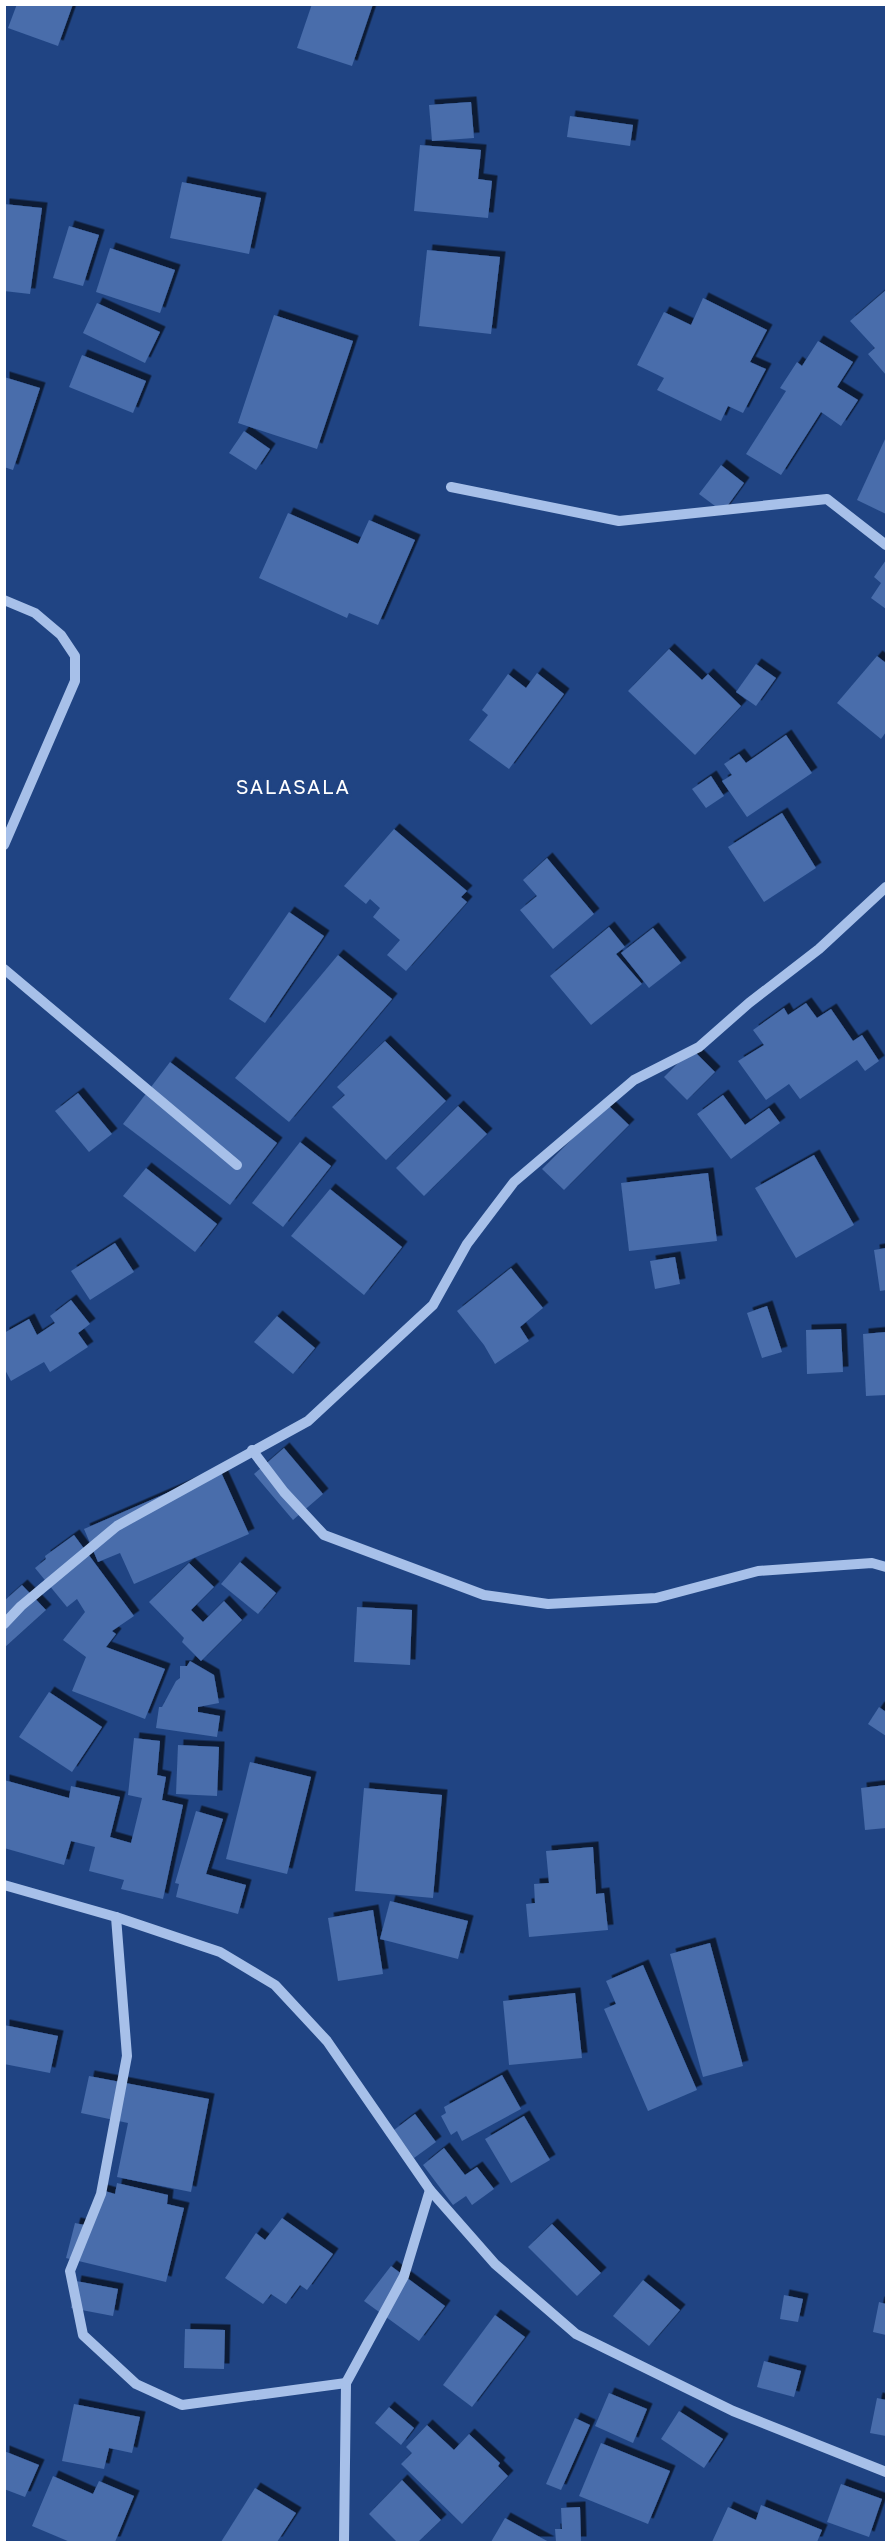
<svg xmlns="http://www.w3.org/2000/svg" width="891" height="2547" viewBox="0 0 891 2547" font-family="'Golos Text',sans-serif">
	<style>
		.building { fill: #486dab; filter: url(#shadow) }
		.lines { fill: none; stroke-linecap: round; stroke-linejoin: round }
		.minor { stroke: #a7c0e9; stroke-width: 10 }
		.labels { text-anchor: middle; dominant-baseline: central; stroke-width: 6; stroke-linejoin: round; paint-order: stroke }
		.quarter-label { font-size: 20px; letter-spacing: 1.5px; fill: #fff; stroke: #204483 }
	</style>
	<defs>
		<filter id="shadow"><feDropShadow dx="5.5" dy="-5.5" stdDeviation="0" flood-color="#0009"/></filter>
	</defs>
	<rect width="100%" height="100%" fill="#204483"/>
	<g class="building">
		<polygon points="17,4 73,4 58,46 8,28"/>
		<polygon points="312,4 373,4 352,66 297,48"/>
		<polygon points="471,102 474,138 432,141 429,105"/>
		<polygon points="570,116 633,125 630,146 567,137"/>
		<polygon points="420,145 481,150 478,179 492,181 488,218 414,211"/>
		<polygon points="182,182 261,198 249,254 170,238"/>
		<polygon points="4,204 42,208 30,294 4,291"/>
		<polygon points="69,226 99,235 83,286 53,278"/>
		<polygon points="110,248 175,270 160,313 96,292"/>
		<polygon points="427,250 500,257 491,334 419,326"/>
		<polygon points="886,290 886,375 868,354 875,348 850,321"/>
		<polygon points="703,298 767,330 750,362 766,369 743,413 728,406 721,421 657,390 664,378 637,365 664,312 691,325"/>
		<polygon points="97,303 160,332 145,363 83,333"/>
		<polygon points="274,315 353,341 317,449 238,423"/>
		<polygon points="818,341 853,362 837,387 858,400 841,426 821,412 781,475 746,454 786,391 780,388 797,362 802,366"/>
		<polygon points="82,355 146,381 133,413 69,387"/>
		<polygon points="4,377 40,388 13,470 4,467"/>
		<polygon points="244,431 270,449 256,470 229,453"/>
		<polygon points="886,437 886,514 857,500"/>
		<polygon points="721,465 744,483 723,512 699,494"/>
		<polygon points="288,513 358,544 369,520 415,540 378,625 349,613 347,618 259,578"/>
		<polygon points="886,560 886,609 871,598 881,583 874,577"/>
		<polygon points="669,649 702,680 708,674 741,706 695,755 628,691"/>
		<polygon points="877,656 886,663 886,732 881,739 837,703"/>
		<polygon points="756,664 776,678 756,706 736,692"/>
		<polygon points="537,673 564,694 509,769 469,740 488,715 482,710 508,674 526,688"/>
		<polygon points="786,735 812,773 747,817 722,781 732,775 724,764 739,754 746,763"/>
		<polygon points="711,776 724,796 706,808 692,789"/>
		<polygon points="782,813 816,868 764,902 728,847"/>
		<polygon points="394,829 467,891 461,897 467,902 406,971 387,955 400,940 373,917 380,908 370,899 366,904 344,886"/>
		<polygon points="547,858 594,914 553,949 520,910 537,896 523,880"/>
		<polygon points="289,912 324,936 265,1023 229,999"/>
		<polygon points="609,927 625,947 616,954 642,984 591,1025 550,976"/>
		<polygon points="653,928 681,963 649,988 621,953"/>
		<polygon points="338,955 392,999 289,1122 235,1078"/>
		<polygon points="806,1003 817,1018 831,1009 853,1041 862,1035 879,1061 865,1071 857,1060 800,1099 789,1084 766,1100 738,1061 764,1045 753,1030 784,1008 788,1015"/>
		<polygon points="385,1041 446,1101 386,1160 332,1107 345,1095 337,1087"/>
		<polygon points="692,1049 715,1072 687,1100 664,1077"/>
		<polygon points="170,1062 277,1143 230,1205 123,1124"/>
		<polygon points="78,1093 112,1134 89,1152 55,1111"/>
		<polygon points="723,1095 745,1125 769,1108 780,1123 731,1159 697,1114"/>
		<polygon points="607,1104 629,1125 564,1190 542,1169"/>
		<polygon points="458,1106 487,1134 424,1196 396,1168"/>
		<polygon points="300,1142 331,1166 283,1227 252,1203"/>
		<polygon points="814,1155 854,1225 796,1258 755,1188"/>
		<polygon points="146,1168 217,1224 195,1252 123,1196"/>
		<polygon points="708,1173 717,1241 629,1251 621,1183"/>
		<polygon points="330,1189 402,1247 364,1295 291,1236"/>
		<polygon points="115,1243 134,1272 90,1300 71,1271"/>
		<polygon points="886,1248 886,1290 880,1291 874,1250"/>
		<polygon points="675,1257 680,1284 655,1289 650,1261"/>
		<polygon points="511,1268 543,1308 520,1327 529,1341 495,1364 484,1345 457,1311"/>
		<polygon points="71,1300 90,1324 78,1333 88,1347 50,1372 44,1362 11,1381 4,1368 4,1333 29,1319 37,1335 55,1323 50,1316"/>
		<polygon points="767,1306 782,1352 762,1358 747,1313"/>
		<polygon points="277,1316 315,1348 293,1374 254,1342"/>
		<polygon points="841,1329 843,1372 807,1374 806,1330"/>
		<polygon points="886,1332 886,1395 866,1396 863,1334"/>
		<polygon points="284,1448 323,1494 293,1520 254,1474"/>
		<polygon points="220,1470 249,1534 134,1584 120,1553 98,1562 84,1529"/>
		<polygon points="74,1535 134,1616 112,1631 116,1634 106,1647 165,1669 145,1719 72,1691 86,1657 63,1640 85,1612 77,1599 67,1607 35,1568 46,1559 45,1556"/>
		<polygon points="240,1562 276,1593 258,1614 221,1584"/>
		<polygon points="189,1563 214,1587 191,1610 203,1622 224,1601 242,1620 201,1661 182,1642 184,1638 149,1602"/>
		<polygon points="22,1585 46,1610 4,1648 4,1601"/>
		<polygon points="357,1607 412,1610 410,1665 354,1662"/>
		<polygon points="190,1661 214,1675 219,1703 198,1707 198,1712 220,1716 217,1737 156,1728 159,1707 162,1707 176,1681 180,1678 180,1666 187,1666"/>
		<polygon points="49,1692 102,1727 72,1772 19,1737"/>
		<polygon points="879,1707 886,1712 886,1736 868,1724"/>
		<polygon points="134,1738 160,1741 157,1775 166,1777 162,1800 183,1805 163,1899 121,1889 124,1880 89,1871 95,1847 71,1841 64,1865 4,1848 4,1780 69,1798 71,1786 120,1797 110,1837 131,1843 142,1798 128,1795"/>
		<polygon points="178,1745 219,1747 217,1796 176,1794"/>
		<polygon points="250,1762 311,1777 287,1874 226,1859"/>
		<polygon points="886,1785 886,1828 865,1830 861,1788"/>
		<polygon points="364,1788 442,1795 433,1898 355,1891"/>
		<polygon points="196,1811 223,1819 206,1874 246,1885 238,1914 176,1897 179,1884 175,1883"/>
		<polygon points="593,1847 596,1894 604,1893 608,1930 529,1937 526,1904 535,1903 534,1884 549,1883 546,1851"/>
		<polygon points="390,1901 468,1921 458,1959 380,1939"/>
		<polygon points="373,1910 383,1974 338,1981 328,1918"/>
		<polygon points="710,1943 743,2066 703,2077 670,1954"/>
		<polygon points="643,1965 697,2090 648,2111 604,2009 616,2004 606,1981"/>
		<polygon points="575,1993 582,2058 509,2065 503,2001"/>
		<polygon points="4,2025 58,2036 50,2073 4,2064"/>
		<polygon points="502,2075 521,2109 462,2141 457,2131 451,2135 441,2116 446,2113 444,2107"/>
		<polygon points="89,2076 209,2099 191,2192 117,2177 128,2123 81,2113"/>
		<polygon points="415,2114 436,2142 414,2158 394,2130"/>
		<polygon points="524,2116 550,2160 511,2183 485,2139"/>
		<polygon points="444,2148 465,2175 477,2167 494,2189 472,2205 466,2196 453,2205 423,2165"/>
		<polygon points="117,2183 168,2195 167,2204 184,2208 166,2282 66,2258 75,2223 89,2226 98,2189 115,2194"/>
		<polygon points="282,2218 333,2254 307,2290 300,2285 286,2304 271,2294 263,2304 225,2278 256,2233 265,2240"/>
		<polygon points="552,2224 601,2273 577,2296 528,2247"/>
		<polygon points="391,2266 445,2306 419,2341 364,2301"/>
		<polygon points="643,2280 680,2310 649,2346 613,2316"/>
		<polygon points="76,2281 118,2289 113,2316 71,2308"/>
		<polygon points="784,2295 803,2299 798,2322 780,2319"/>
		<polygon points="879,2302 886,2304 886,2335 873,2332"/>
		<polygon points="495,2315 525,2337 472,2407 443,2385"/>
		<polygon points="185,2329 225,2330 224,2369 184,2368"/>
		<polygon points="764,2361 801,2371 794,2397 757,2387"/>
		<polygon points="609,2393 647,2409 633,2443 595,2426"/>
		<polygon points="877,2398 886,2400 886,2436 870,2433"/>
		<polygon points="74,2404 140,2417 132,2453 109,2448 104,2469 62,2461"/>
		<polygon points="389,2407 414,2428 401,2445 375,2423"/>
		<polygon points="679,2411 723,2439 704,2468 661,2439"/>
		<polygon points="575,2418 590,2425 561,2490 546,2484"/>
		<polygon points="427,2425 454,2450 469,2434 500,2463 498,2466 508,2476 462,2524 401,2464 412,2453 406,2447"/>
		<polygon points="601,2443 670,2471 648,2524 579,2496"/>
		<polygon points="4,2451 39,2465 25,2497 4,2489"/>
		<polygon points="53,2476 93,2494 99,2481 134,2496 115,2542 70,2542 32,2526"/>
		<polygon points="402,2480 441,2520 418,2542 397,2542 369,2514"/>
		<polygon points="841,2484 882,2499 869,2537 827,2522"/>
		<polygon points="255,2488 296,2513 277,2542 221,2542"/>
		<polygon points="761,2505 822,2530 817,2542 712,2542 728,2507 756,2520"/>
		<polygon points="580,2507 581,2542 556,2542 555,2529 562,2529 561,2508"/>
		<polygon points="505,2518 549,2542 491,2542"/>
	</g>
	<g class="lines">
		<g class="minor">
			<polyline points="451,487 619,521 827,499 886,545"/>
			<polyline points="4,600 35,613 61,635 75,656 75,681 4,845"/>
			<polyline points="4,969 237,1165"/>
			<polyline points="252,1450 284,1492 324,1535 484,1595 548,1604 656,1598 758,1571 872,1563 886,1567"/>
			<polyline points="4,1624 21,1606 117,1526 308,1421 433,1305 467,1244 514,1182 634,1080 699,1047 749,1003 819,949 886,887"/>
			<polyline points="4,1885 116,1917 220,1952 275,1985 327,2041 430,2190 495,2264 576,2334 733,2411 886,2472"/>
			<polyline points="116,1917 127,2056 101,2194 70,2271 83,2335 136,2384 182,2405 346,2383"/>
			<polyline points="344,2542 346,2383 404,2276 430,2190"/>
		</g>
	</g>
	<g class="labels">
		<g class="quarter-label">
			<text x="293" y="786">SALASALA</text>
		</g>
	</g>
	<rect width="891" height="2547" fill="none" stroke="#ffffff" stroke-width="12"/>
</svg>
